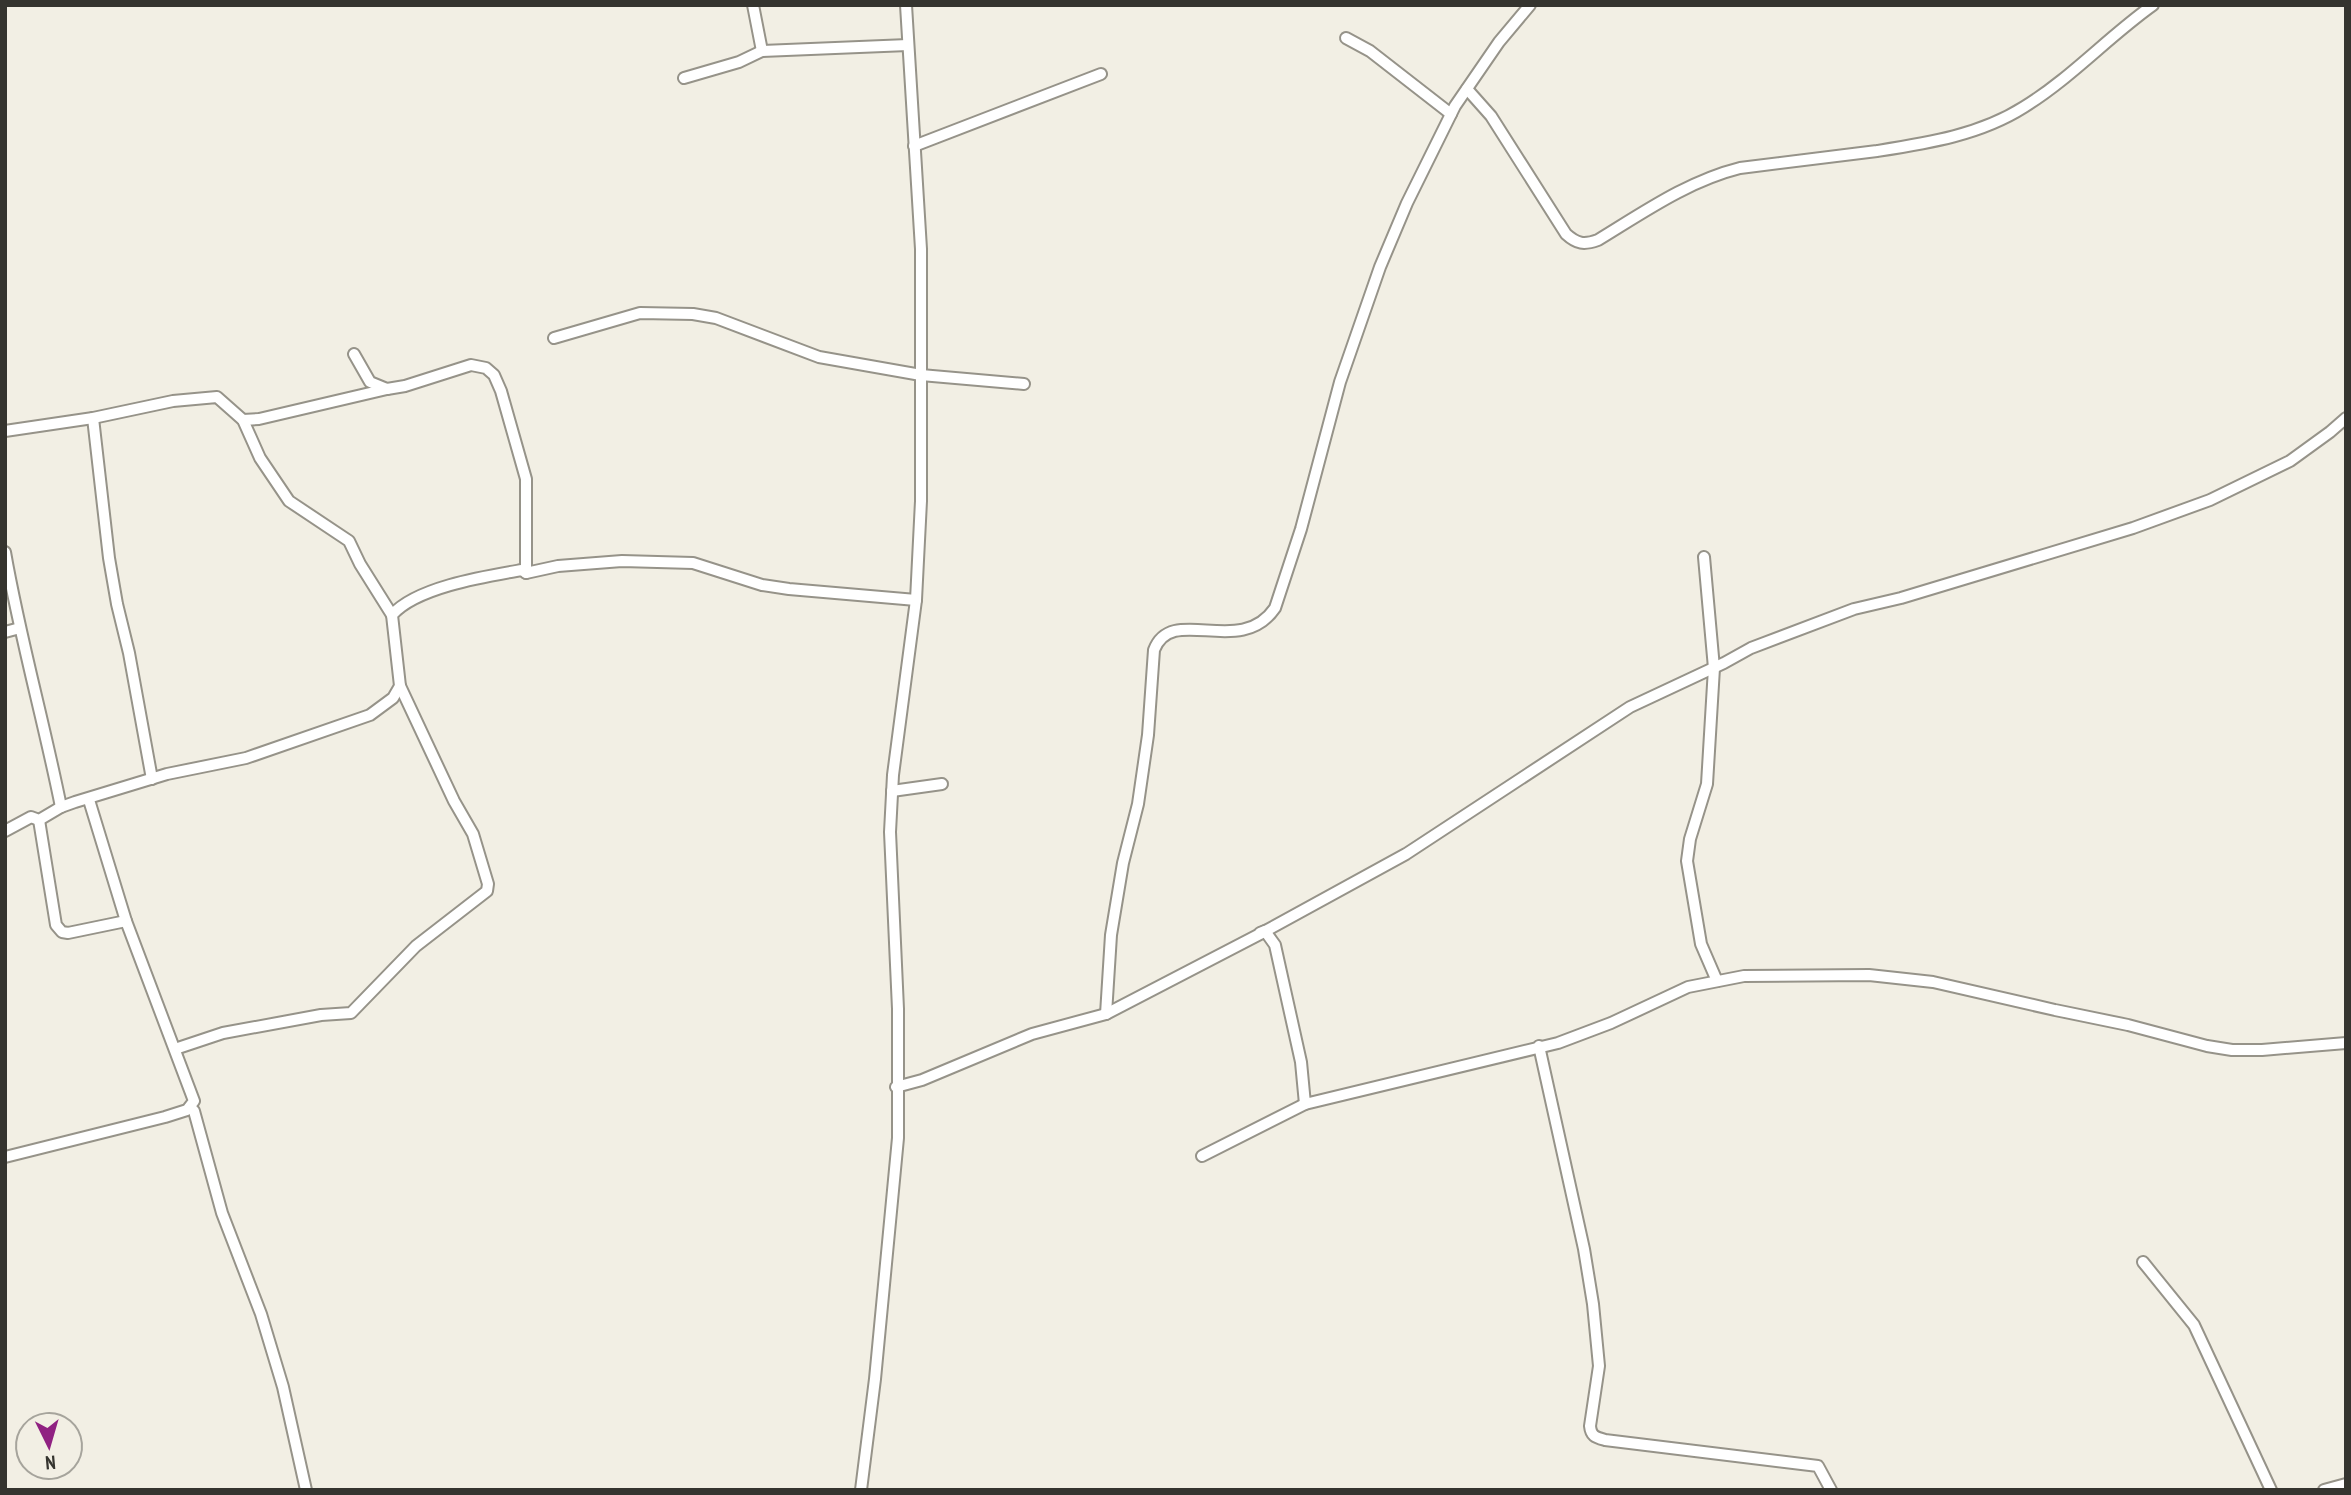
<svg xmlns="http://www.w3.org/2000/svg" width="2351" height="1495" viewBox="0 0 2351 1495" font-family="'PT Sans Narrow',sans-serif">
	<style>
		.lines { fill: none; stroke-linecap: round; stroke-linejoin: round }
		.street-casing { stroke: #969389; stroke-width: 14 }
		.street { stroke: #fff; stroke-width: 10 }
	</style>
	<rect width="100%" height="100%" fill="#f2efe4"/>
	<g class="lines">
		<g class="street-casing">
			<g id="street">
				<polyline points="753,5 762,51"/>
				<polyline points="1346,38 1370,51 1451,114"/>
				<polyline points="684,78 739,62 762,51 908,45"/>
				<path d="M1467,89L1491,116L1566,234C1577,244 1584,245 1598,240C1644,212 1688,181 1740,168C1786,162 1832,157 1877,151C1928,143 1980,135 2024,107C2071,78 2108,37 2153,5"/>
				<polyline points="914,146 1101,74"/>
				<polyline points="554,338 640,313 693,314 716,318 819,357 921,375 1024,384"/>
				<polyline points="354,354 370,382 387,389 405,386 471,365 486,368 494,375 501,391 526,479 526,573"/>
				<polyline points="93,418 109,558 117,604 129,653 152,779"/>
				<polyline points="243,420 259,419 387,389"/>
				<polyline points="5,431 93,418 173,401 217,397 243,420 260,458 289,501 349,541 360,564 392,615"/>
				<path d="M5,552C20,638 44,722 61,807"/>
				<polyline points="1704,557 1714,668 1707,784 1690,839 1687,861 1701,944 1717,981"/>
				<polyline points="5,632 20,628"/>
				<polyline points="892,791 942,784"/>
				<polyline points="39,820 56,925 62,932 68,933 126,921"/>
				<path d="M5,831L31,817L39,820L61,807L75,802L167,774L246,758L370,715L393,698L400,686L392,615C416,587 487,576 522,570L526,573L558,566L622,561L693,563L762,585L789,589L916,600"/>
				<polyline points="1260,933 1265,931 1275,945 1301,1062 1305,1104 1558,1043 1611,1023 1688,987 1744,976 1869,975 1933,982 2055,1010 2128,1025 2207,1046 2232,1050 2262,1050 2346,1043"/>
				<path d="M1106,1014L1111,935L1123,863L1138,804L1148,735L1154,650C1172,603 1240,659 1275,608L1301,529L1340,382L1380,267L1407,203L1455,106L1499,42L1530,5"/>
				<path d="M1539,1046L1584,1249L1593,1304L1599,1366L1590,1426C1591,1436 1595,1437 1605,1440L1818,1466L1831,1490"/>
				<polyline points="175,1049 223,1033 321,1015 351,1013 416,946 487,891 488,884 473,834 454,801 400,686"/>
				<polyline points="896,1087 922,1080 1032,1034 1106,1014 1260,934 1406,854 1630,707 1724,663 1751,648 1854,609 1901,598 2133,528 2210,500 2290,461 2330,432 2346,418"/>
				<polyline points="190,1107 194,1111 222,1213 261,1314 283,1387 306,1490"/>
				<polyline points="1202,1156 1305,1104"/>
				<polyline points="5,1157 165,1117 187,1110 194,1101 126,921 89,800"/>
				<polyline points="2143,1262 2194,1325 2271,1490"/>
				<polyline points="861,1490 875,1379 898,1138 898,1009 890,832 893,775 916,600 921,501 921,249 906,5"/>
				<polyline points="2324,1490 2346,1484"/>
			</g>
		</g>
		<use href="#street" class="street"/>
	</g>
	<rect width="2351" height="1495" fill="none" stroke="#35342f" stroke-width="14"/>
	<g transform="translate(49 1446) rotate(175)"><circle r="33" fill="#f2efe4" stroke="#a6a49c" stroke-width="2"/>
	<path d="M0-5L12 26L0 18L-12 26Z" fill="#902182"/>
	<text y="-10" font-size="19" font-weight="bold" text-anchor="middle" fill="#35342f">N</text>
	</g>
</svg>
